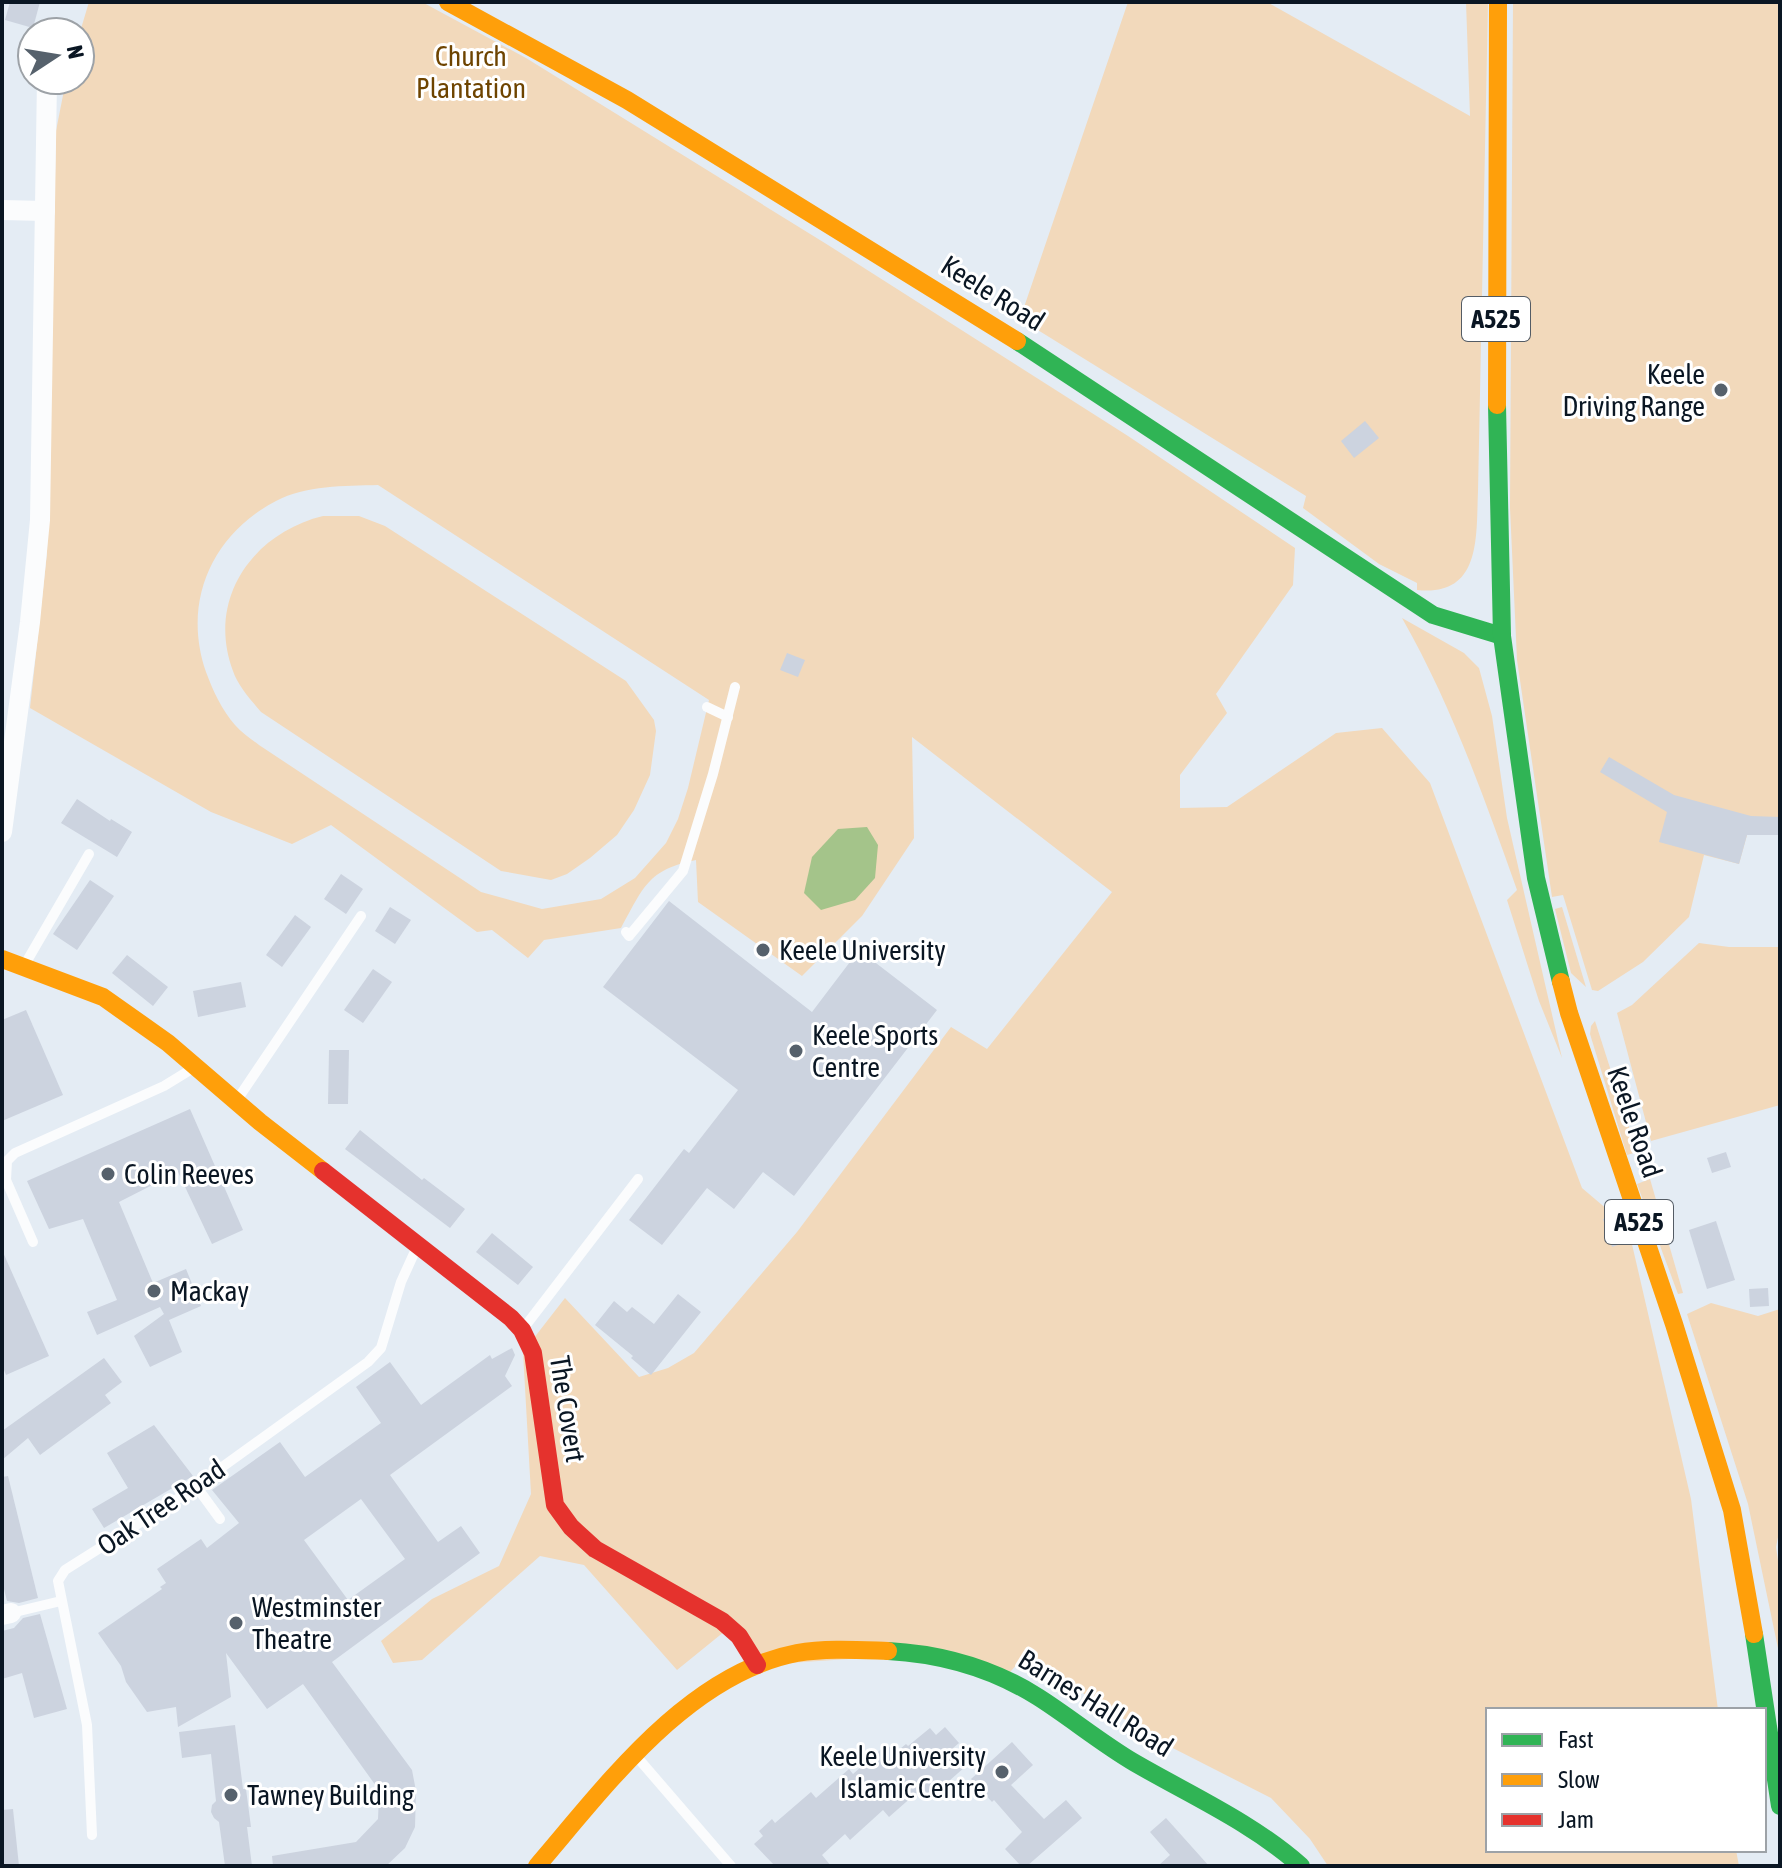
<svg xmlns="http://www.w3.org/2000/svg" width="1782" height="1868" viewBox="0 0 1782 1868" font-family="'Asap Condensed',sans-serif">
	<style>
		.green { fill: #f2d9bb; fill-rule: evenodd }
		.water { fill: #a4c48a }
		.building { fill: #ccd3df; fill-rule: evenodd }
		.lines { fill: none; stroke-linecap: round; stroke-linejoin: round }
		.lane { stroke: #fbfcfd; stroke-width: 10 }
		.street { stroke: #fbfcfd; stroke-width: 20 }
		.fast { stroke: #30b455; stroke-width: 18 }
		.slow { stroke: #ff9f0a; stroke-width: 18 }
		.jam { stroke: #e5322d; stroke-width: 18 }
		.poi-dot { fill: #56616c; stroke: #fff; stroke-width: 3 }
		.labels { text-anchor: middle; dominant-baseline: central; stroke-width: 6; stroke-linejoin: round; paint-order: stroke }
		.shield { fill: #fff; stroke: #545c65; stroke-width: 2 }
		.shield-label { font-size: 26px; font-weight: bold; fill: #0a1623 }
		.park-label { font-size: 28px; fill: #6e4400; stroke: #fff }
		.street-label { font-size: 28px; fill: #0a1623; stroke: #fff }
		.poi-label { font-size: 28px; fill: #0a1623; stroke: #fff; text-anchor: start }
	</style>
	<rect width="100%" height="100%" fill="#e4ecf4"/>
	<g class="green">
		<path d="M89,2H422L526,58L828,245L1128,436L1295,548L1293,585L1216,694L1227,713L1180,775V808L1227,807L1336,733L1382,728L1430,783L1582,1188L1628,1227L1691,1499L1718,1710H1488V1850H1736L1739,1866H1328L1310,1839L1271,1798L1159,1741L1024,1656L1005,1678L924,1654L757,1665L730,1627L677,1670L584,1565L540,1556L422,1660L393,1663L381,1641L432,1599L499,1566L531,1494L523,1352L565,1298L639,1377L668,1368L694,1353L797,1232L951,1027L987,1049L1112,892L912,737L914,838L862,916L802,976L698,902L696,860C647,870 644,887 621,928L544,940L528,958L492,930L477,932L331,825L292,844L211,812L30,708L47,553L56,131L66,80H80V32ZM378,485L709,700L688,788L678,819L666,843L635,878L601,899L542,909L481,892L259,745C251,739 242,733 235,725C222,710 213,691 206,672C182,603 211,535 276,501C306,485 344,486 378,485Z"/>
		<path d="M1128,2H1267L1470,116L1466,2H1488L1478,491C1476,536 1482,597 1417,590V583L1379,564L1303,508L1306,496L1020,319Z"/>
		<polygon points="1513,2 1780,2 1780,835 1747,835 1739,864 1704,855 1689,917 1643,962 1598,991 1592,990 1563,895 1552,897 1517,660 1510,508"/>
		<path d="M323,516H359L385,526L626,681L654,720L656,731L650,775L634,810L617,835L590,858L567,874L551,880L501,871L261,712C251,700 238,686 233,671C206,599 253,533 323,516Z"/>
		<path d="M1402,618L1464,653L1479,668L1492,716L1507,818L1562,1058L1539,1001L1507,900L1517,890C1484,797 1451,704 1402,618Z"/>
		<polygon points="1562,907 1586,987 1571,973 1555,909"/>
		<polygon points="1699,943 1729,947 1780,947 1780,1105 1651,1141 1617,1013 1632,1005"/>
		<polygon points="1595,1021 1637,1152 1627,1155 1590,1034 1591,1026"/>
		<polygon points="1650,1179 1683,1293 1678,1294 1637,1184"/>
		<polygon points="1711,1303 1758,1316 1780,1309 1780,1527 1776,1547 1780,1575 1780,1658 1748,1504 1687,1314"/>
	</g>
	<polygon class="water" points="867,827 878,845 875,878 855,900 821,910 804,893 812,857 838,829"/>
	<g class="building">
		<polygon points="10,2 40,2 33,28 5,20"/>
		<polygon points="1365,421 1379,438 1354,458 1341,441"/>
		<polygon points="787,653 805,660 798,677 780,670"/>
		<polygon points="1609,757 1674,795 1751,816 1780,817 1780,835 1747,835 1739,864 1659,842 1667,812 1600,772"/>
		<polygon points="77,799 110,821 111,819 132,832 117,857 61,823"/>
		<polygon points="341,874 363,889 346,914 324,899"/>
		<polygon points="90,880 114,896 77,950 53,934"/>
		<polygon points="669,901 812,1012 859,950 937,1010 794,1196 763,1172 734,1209 707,1188 662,1245 629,1220 684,1149 689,1153 738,1090 603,987"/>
		<polygon points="390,907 411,920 395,944 375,931"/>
		<polygon points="295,915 311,927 282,967 266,955"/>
		<polygon points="127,955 168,987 153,1006 112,973"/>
		<polygon points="373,969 392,982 363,1023 344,1010"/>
		<polygon points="241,982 246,1007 198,1017 193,991"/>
		<polygon points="26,1010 63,1095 2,1121 2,1020"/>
		<polygon points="329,1050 349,1050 348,1104 328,1104"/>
		<polygon points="190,1109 243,1230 212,1244 178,1172 119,1202 153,1283 186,1269 201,1306 169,1320 182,1352 150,1367 134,1336 164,1314 160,1307 97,1335 87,1312 117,1300 83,1219 49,1229 27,1181"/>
		<polygon points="360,1130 422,1180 424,1178 465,1209 450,1228 345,1149"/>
		<polygon points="1726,1152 1731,1167 1712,1173 1707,1158"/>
		<polygon points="1618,1214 1627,1242 1612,1247 1603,1219"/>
		<polygon points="1716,1221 1735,1280 1707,1289 1689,1230"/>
		<polygon points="492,1233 533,1267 518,1285 476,1252"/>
		<polygon points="2,1250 49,1356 6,1375 2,1365"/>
		<polygon points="1768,1288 1769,1306 1750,1307 1749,1289"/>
		<polygon points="678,1294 701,1312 651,1375 631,1358 633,1356 595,1325 614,1301 627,1312 632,1307 654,1324"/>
		<path d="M512,1348L515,1355L505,1376L512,1386L390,1475L438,1542L461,1526L480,1553L332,1662L412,1770L416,1791L415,1827L405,1848L386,1866H273L272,1856L356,1842L378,1819L379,1795L376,1786L303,1684L267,1709L226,1653L231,1697L178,1727L176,1707L147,1712L126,1682L121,1666L98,1633L162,1589L160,1587L166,1583L157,1569L201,1539L207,1548L239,1523L212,1490L280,1442L305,1477L381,1423L356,1387L390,1362L421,1405L490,1355L492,1359ZM361,1499L405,1559L348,1600L304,1540Z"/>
		<polygon points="104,1358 122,1382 105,1395 111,1403 40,1455 28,1438 2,1460 2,1431"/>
		<polygon points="154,1425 193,1476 104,1528 92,1509 128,1488 107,1453"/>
		<polygon points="8,1476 38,1598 19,1603 7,1601 2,1581 2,1477"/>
		<polygon points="40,1614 67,1709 34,1718 22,1673 2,1679 2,1631 14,1628 23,1618"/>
		<polygon points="235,1725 243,1789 246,1789 251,1827 247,1827 252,1866 225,1866 219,1822 214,1818 211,1812 212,1805 216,1801 211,1754 182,1758 179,1732"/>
		<polygon points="945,1727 959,1743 952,1749 966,1766 931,1797 922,1788 889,1817 883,1810 850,1840 845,1834 822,1855 831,1866 775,1866 754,1844 763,1836 759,1831 772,1819 775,1823 811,1792 816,1798 849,1769 853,1774 887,1744 895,1753 906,1744 908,1746 930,1728 936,1735"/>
		<polygon points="1012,1742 1033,1765 1011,1785 1044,1819 1066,1800 1082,1818 1027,1866 1021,1866 1005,1849 1022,1832 994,1800 992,1802 971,1779"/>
		<polygon points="13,1809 19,1866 2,1866 2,1810"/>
		<polygon points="1166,1818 1209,1866 1158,1866 1170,1855 1150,1832"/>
	</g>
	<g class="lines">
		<g class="lane">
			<polyline points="707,707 728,717"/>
			<polyline points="626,932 629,936 683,871 713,774 735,687"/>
			<polyline points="24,966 89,854"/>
			<polyline points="237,1100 361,916"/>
			<polyline points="33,1242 6,1180 7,1161 15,1153 164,1086 195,1067"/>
			<polyline points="523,1329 638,1179"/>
			<polyline points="196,1486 220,1519"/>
			<polyline points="11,1613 61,1601"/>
			<polyline points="637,1757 731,1866"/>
			<polyline points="92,1835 87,1725 58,1581 65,1570 182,1496 368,1362 381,1348 401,1282 416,1249"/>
		</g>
		<g class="street">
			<polyline points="2,210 45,211"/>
			<polyline points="2,832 30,622 40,520 47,80"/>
			<polyline points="2,1615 11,1613"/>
		</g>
		<g class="fast">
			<polyline points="1017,341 1433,615 1502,636"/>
			<polyline points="1497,405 1502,636 1536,878 1561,982"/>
			<polyline points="1754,1634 1780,1806"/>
			<path d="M888,1651C942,1654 992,1668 1038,1697C1071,1718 1101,1743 1135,1763C1192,1796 1251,1822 1301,1866"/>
		</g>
		<g class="slow">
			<polyline points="448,2 627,100 1017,341"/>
			<polyline points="1497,405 1498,2"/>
			<polyline points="2,959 103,997 168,1043 260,1122 323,1171"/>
			<polyline points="1561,982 1569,1013 1674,1324 1732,1510 1754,1634"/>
			<path d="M537,1866C605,1787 687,1674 797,1653C826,1648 858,1650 888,1651"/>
		</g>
		<polyline class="jam" points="323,1171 511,1318 522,1330 533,1353 555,1505 571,1527 595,1549 722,1621 739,1636 757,1665"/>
	</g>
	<g class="poi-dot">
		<circle cx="1721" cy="390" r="8"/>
		<circle cx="763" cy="950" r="8"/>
		<circle cx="796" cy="1051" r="8"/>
		<circle cx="108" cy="1174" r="8"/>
		<circle cx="154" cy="1291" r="8"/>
		<circle cx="236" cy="1623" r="8"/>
		<circle cx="1002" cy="1772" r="8"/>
		<circle cx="231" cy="1795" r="8"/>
	</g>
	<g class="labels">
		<g class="shield">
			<rect x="1462" y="297" width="68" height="44" rx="6"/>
			<rect x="1605" y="1200" width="68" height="44" rx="6"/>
		</g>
		<g class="shield-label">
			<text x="1496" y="319">A525</text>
			<text x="1639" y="1222">A525</text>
		</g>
		<g class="park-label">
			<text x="471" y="56">Church<tspan x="471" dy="32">Plantation</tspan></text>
		</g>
		<g class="street-label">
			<text transform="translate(993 293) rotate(32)">Keele Road</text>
			<text transform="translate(1635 1122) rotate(71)">Keele Road</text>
			<text transform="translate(568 1409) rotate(81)">The Covert</text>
			<text transform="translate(161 1507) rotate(-34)">Oak Tree Road</text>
			<text transform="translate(1096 1703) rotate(32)">Barnes Hall Road</text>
		</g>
		<g class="poi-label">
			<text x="1705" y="374" text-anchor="end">Keele<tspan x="1705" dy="32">Driving Range</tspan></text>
			<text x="779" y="950">Keele University</text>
			<text x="812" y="1035">Keele Sports<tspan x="812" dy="32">Centre</tspan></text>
			<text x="124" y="1174">Colin Reeves</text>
			<text x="170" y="1291">Mackay</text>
			<text x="252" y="1607">Westminster<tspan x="252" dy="32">Theatre</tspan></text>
			<text x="986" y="1756" text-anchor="end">Keele University<tspan x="986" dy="32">Islamic Centre</tspan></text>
			<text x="247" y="1795">Tawney Building</text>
		</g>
	</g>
	<rect width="1782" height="1868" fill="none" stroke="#0a1623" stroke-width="8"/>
	<rect x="1486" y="1708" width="280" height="144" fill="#ffffff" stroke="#9da2a7" stroke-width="2"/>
	<rect x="1502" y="1734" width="40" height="12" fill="#30b455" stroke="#9da2a7" stroke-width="2"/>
	<text x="1558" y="1748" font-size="24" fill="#0a1623">Fast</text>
	<rect x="1502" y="1774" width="40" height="12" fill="#ff9f0a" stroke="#9da2a7" stroke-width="2"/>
	<text x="1558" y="1788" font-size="24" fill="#0a1623">Slow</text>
	<rect x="1502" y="1814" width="40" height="12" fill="#e5322d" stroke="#9da2a7" stroke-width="2"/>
	<text x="1558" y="1828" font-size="24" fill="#0a1623">Jam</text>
	<g transform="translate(56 56) rotate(78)"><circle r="38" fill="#ffffff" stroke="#9da2a7" stroke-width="2"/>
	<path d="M0-6L14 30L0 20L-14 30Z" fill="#56616c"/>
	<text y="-12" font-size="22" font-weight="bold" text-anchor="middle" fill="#0a1623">N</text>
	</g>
</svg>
